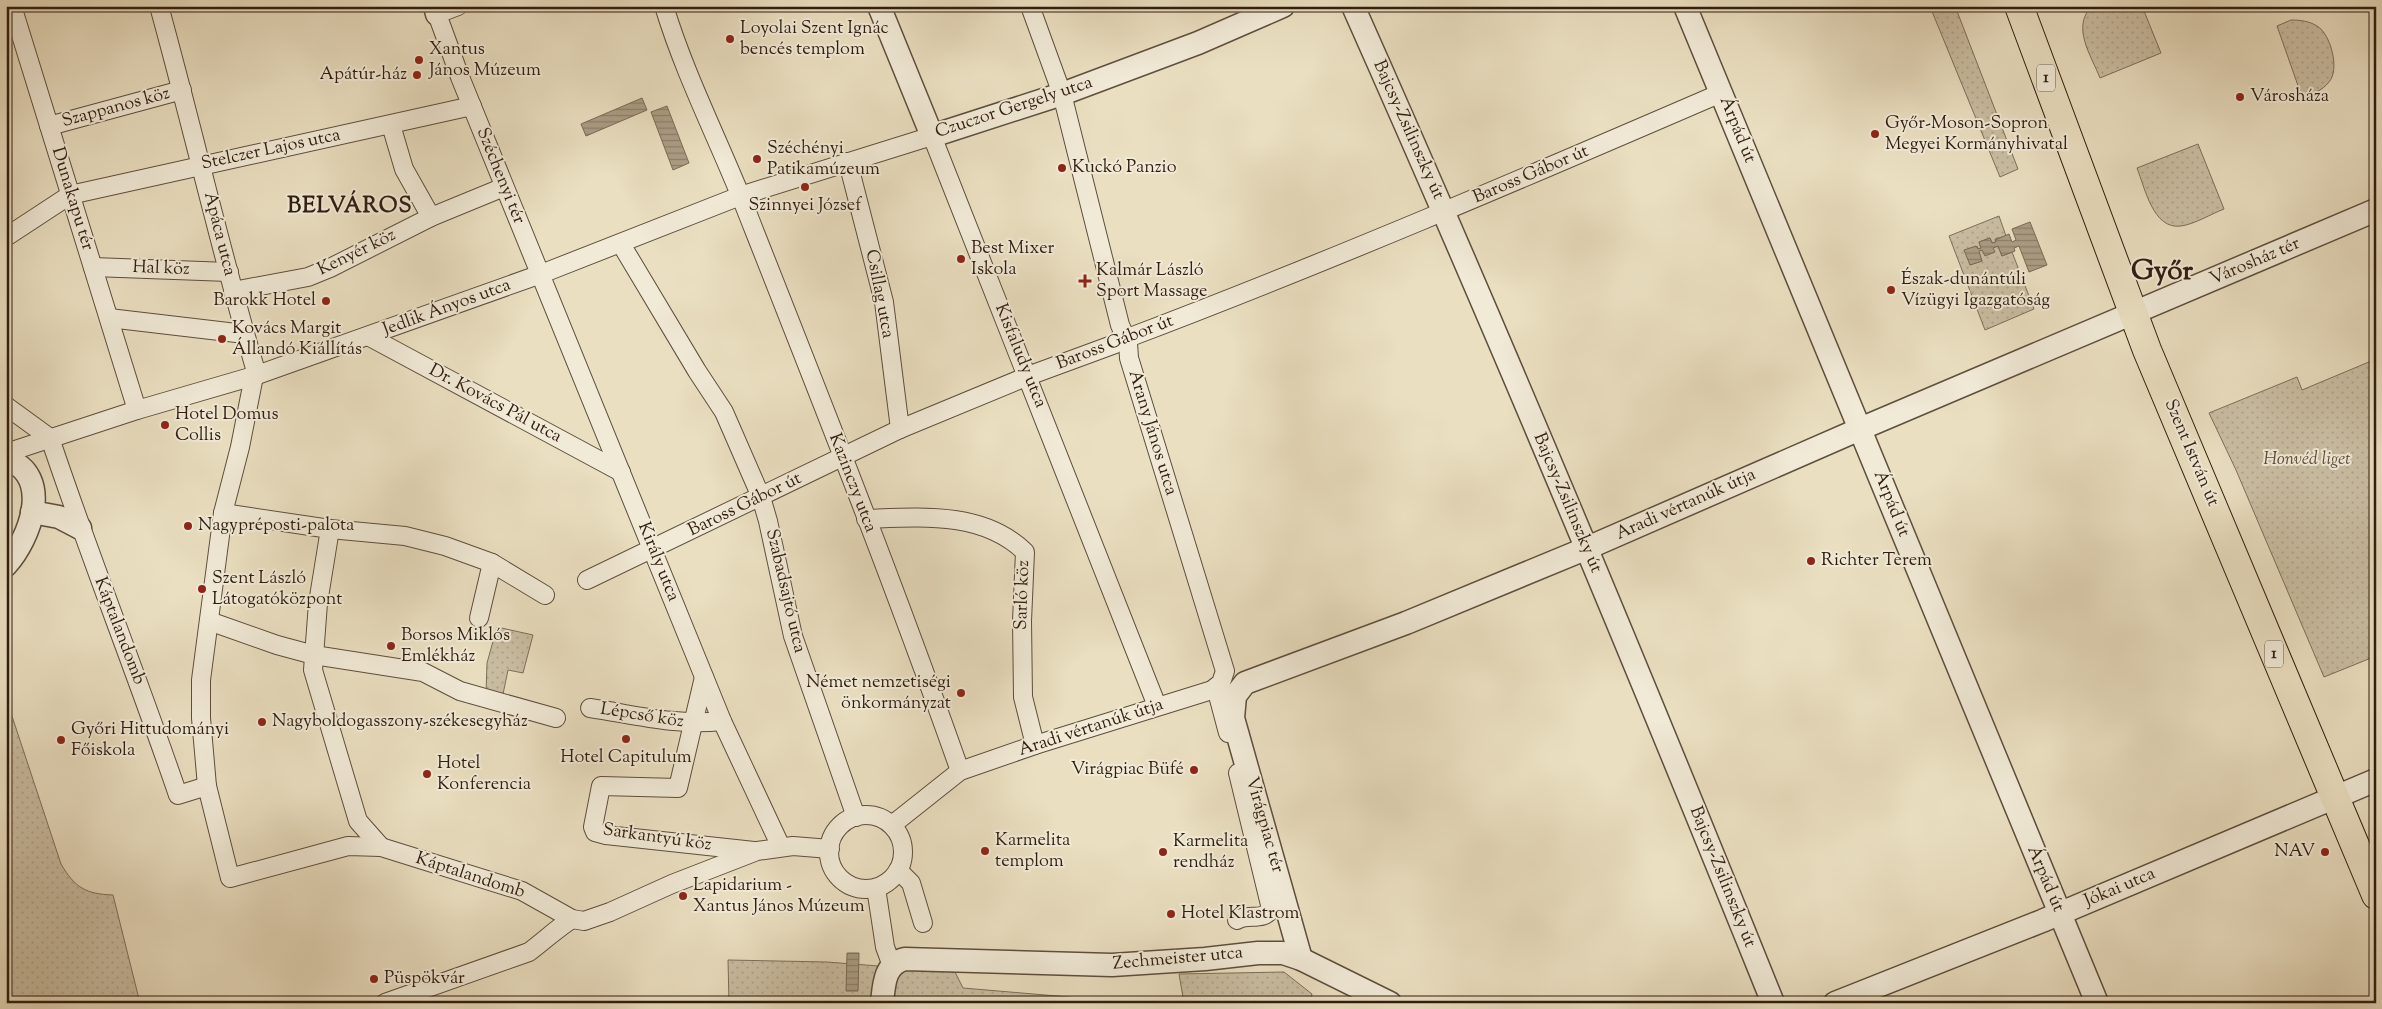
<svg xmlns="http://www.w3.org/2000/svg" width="2382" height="1009" viewBox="0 0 2382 1009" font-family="'Sorts Mill Goudy',serif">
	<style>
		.grass { fill: url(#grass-dots); stroke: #7d6e5a }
		.water { fill: url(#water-rules); stroke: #7a6a56 }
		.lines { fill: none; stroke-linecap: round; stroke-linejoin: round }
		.pedestrian-casing { stroke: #5e4e3c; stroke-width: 20 }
		.minor-casing { stroke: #5e4e3c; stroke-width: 25 }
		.primary-casing { stroke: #301d10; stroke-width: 30 }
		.pedestrian { stroke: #f1ead7; stroke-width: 18 }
		.minor { stroke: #f1ead7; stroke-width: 22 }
		.primary { stroke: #eadfc1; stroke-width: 28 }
		.poi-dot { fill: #8f2418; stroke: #f1ead7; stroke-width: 2 }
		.labels { text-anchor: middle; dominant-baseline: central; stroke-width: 4; stroke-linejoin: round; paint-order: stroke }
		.shield { fill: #f1ead7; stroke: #6a5a4c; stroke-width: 1 }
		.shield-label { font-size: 16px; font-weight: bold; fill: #301d10 }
		.poi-label { font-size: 18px; fill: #301d10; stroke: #f1ead7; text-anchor: start }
		.street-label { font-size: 18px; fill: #301d10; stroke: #f1ead7 }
		.park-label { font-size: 18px; font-style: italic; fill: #5e4d3c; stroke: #f1ead7 }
		.district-label { font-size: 22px; font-weight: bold; letter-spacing: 1px; fill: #301d10; stroke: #f1ead7 }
		.town-label { font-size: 28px; font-weight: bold; fill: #301d10; stroke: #f1ead7 }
	</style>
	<defs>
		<pattern id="grass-dots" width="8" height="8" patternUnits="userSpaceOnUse" patternTransform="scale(1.25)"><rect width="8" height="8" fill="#cabea3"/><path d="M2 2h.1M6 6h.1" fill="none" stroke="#aea38b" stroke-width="1.8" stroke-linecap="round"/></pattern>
		<pattern id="water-rules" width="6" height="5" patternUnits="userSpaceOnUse" patternTransform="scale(1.25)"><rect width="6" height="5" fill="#ab9d85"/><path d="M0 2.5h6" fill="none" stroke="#8c7f6b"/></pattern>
	</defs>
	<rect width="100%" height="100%" fill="#eadfc1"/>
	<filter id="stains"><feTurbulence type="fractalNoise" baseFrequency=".004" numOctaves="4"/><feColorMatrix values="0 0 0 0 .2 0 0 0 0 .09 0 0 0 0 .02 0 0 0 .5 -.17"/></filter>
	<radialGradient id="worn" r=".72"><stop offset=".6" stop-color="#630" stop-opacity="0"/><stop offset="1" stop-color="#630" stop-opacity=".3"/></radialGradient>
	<g class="grass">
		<polygon points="1939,6 1955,6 2018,169 2000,177 1931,9"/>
		<path d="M2092,6H2142L2161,53L2100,78C2091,55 2071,27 2092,6Z"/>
		<path d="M2291,20C2300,20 2309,21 2317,26C2331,34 2340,70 2329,82C2322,91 2312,94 2302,97L2277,26Z"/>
		<path d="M2198,144L2224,209C2211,214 2195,224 2181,226C2153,230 2145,188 2137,168Z"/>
		<polygon points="1999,216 2006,236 1995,239 1996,242 1992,243 1990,238 1979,242 1981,248 1978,249 1977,246 1970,265 1982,261 1978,251 1998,246 2002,256 2012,252 2034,309 1985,330 1949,236"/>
		<polygon points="2376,359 2376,656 2324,677 2236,470 2209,413 2297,377 2302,390"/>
		<polygon points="497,627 533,635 523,673 508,670 502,699 486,694 487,663"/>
		<path d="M6,698L61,864C75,888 86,894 113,895L140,1003H6Z"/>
		<polygon points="728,960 827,962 955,972 963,988 1139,1003 729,1003"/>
		<polygon points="1284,972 1312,994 1310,1003 1184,1003 1179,974"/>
	</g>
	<g class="water">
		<polygon points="642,98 647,110 586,136 581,124"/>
		<polygon points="667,106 689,163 673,170 651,112"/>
		<polygon points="2030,222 2047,265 2029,272 2019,246 2014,248 2015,251 2002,256 1998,246 1993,248 1995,252 1985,256 1982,250 1979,251 1982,261 1970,265 1964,250 1976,246 1978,249 1981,248 1979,242 1990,238 1992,243 1996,242 1995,240 2009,234 2012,242 2016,240 2012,229"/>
		<polygon points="847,953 859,953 858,991 846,991"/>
	</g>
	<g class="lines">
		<g class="pedestrian-casing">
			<g id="pedestrian">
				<polyline points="12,6 137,410"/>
				<path d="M159,6C193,129 221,253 257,375"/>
				<polyline points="458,6 437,14 460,77 722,721 781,847"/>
				<path d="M664,6C684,72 715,133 741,197C816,387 892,578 960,771"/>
				<polyline points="391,125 404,169 431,217"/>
				<polyline points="49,126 182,90"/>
				<polyline points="846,162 851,174 884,302 900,429"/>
				<polyline points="6,237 70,195 472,106"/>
				<polyline points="621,244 697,371 724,412 761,497 768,521 793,636 856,817"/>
				<polyline points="93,267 229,272"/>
				<polyline points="233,291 308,277 330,268 431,217 504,187"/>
				<polyline points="109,318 245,334"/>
				<polyline points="368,336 621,472"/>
				<polyline points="254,376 240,447 223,513 201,680 201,718 207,786 230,878 348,846 381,847 522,891 572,919 584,921 610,912 672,884 757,851 793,846 830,849"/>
				<polyline points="6,406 50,438"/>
				<path d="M50,438C90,558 137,675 178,795L207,786"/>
				<polyline points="6,453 137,410 257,375 541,274 740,196 932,136 1157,706"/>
				<polyline points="223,513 330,529 405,536 445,546 492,563 545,595"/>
				<path d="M866,519C920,517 983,511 1025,552L1022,621L1023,697L1035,745"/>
				<polyline points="330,529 318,603 313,670 358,821 381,847"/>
				<path d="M587,580L900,429L1028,376L1115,344L1120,338L1125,339C1326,263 1524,178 1721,93"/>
				<polyline points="479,618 492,563"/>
				<polyline points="209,621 277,645 314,655 423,672 460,691 556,718"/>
				<polyline points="704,677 678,788 601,786 593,827 595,832 606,835 754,851"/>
				<polyline points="1216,688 1228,733"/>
				<path d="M590,708C636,715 675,726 722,721"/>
				<circle cx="866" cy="852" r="37"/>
				<polyline points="892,825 960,771 1035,745 1212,690 1221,683 1225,671 1129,358 1128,343 1120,325 1062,94 1030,6"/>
				<polyline points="898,870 911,883 923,923"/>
				<polyline points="876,888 885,947 892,966"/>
				<path d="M1237,920C1248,913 1263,922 1271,909L1238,773"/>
				<path d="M385,1003L529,952C544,941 556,929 572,919"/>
			</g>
		</g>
		<g class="minor-casing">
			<g id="minor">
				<polyline points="435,6 437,14"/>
				<polyline points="879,6 932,136 1062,94 1198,43 1283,6"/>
				<path d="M1353,6C1500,336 1638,668 1773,1003"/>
				<polyline points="1685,6 2097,1003"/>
				<path d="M6,459C54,475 30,539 6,565"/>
				<polyline points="32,512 59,517 80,528"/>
				<polyline points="1301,959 1233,718 1235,696 1245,683 1406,623 1585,549 1860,429 2376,210"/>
				<path d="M882,1003C884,985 884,964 905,959L1112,965L1205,959L1258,953H1283L1301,959L1390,1003"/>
				<polyline points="1835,1003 2042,921 2376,780"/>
			</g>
		</g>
		<g class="primary-casing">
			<polyline id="primary" points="2019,6 2147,350 2376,895"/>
		</g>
		<use href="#pedestrian" class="pedestrian"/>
		<use href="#minor" class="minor"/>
		<use href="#primary" class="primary"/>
	</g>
	<g class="poi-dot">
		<circle cx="730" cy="39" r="5"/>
		<circle cx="419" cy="60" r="5"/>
		<circle cx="417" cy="75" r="5"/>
		<circle cx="2240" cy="97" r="5"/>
		<circle cx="1875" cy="134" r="5"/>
		<circle cx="757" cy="159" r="5"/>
		<circle cx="1062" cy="168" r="5"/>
		<circle cx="805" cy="187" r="5"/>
		<circle cx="961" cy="259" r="5"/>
		<path d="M1082.5 273.5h5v5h5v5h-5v5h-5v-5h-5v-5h5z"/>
		<circle cx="1891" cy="290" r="5"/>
		<circle cx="326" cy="301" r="5"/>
		<circle cx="222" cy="339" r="5"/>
		<circle cx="165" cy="425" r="5"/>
		<circle cx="188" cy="526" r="5"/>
		<circle cx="1811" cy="561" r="5"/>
		<circle cx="202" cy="589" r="5"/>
		<circle cx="391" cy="646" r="5"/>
		<circle cx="961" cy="693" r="5"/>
		<circle cx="262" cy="722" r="5"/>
		<circle cx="626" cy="739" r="5"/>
		<circle cx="61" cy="740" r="5"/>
		<circle cx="1194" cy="770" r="5"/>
		<circle cx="427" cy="774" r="5"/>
		<circle cx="985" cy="851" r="5"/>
		<circle cx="1163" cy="852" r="5"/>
		<circle cx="2325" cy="852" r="5"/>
		<circle cx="683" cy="896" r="5"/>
		<circle cx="1171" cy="914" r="5"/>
		<circle cx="374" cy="979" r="5"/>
	</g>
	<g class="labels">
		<g class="shield">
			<rect x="2037" y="64.5" width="18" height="27" rx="4"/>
			<rect x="2265" y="640.5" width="18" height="27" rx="4"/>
		</g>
		<g class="shield-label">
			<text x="2046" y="78">1</text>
			<text x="2274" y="654">1</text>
		</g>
		<g class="poi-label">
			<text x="740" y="29">Loyolai Szent Ignác<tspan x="740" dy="21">bencés templom</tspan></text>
			<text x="429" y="50">Xantus<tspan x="429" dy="21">János Múzeum</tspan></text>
			<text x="407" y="75" text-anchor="end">Apátúr-ház</text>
			<text x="2250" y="97">Városháza</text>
			<text x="1885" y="124">Győr-Moson-Sopron<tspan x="1885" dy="21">Megyei Kormányhivatal</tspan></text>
			<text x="767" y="149">Széchényi<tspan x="767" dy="21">Patikamúzeum</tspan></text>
			<text x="1072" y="168">Kuckó Panzio</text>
			<text x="805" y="206" text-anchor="middle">Szinnyei József</text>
			<text x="971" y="249">Best Mixer<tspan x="971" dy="21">Iskola</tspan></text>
			<text x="1096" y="271">Kalmár László<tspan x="1096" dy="21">Sport Massage</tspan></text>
			<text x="1901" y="280">Észak-dunántúli<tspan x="1901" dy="21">Vízügyi Igazgatóság</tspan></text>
			<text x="316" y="301" text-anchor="end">Barokk Hotel</text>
			<text x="232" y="329">Kovács Margit<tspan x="232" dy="21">Állandó Kiállítás</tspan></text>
			<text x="175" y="415">Hotel Domus<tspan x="175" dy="21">Collis</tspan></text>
			<text x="198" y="526">Nagypréposti-palota</text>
			<text x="1821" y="561">Richter Terem</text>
			<text x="212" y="579">Szent László<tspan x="212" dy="21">Látogatóközpont</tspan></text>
			<text x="401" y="636">Borsos Miklós<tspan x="401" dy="21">Emlékház</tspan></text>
			<text x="951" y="683" text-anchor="end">Német nemzetiségi<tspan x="951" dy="21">önkormányzat</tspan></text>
			<text x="272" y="722">Nagyboldogasszony-székesegyház</text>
			<text x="71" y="730">Győri Hittudományi<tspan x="71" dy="21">Főiskola</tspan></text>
			<text x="626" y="758" text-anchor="middle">Hotel Capitulum</text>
			<text x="437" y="764">Hotel<tspan x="437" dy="21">Konferencia</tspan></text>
			<text x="1184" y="770" text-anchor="end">Virágpiac Büfé</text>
			<text x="995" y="841">Karmelita<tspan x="995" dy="21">templom</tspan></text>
			<text x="1173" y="842">Karmelita<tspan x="1173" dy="21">rendház</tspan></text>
			<text x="2315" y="852" text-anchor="end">NAV</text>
			<text x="693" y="886">Lapidarium -<tspan x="693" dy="21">Xantus János Múzeum</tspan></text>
			<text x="1181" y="914">Hotel Klastrom</text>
			<text x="384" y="979">Püspökvár</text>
		</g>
		<g class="street-label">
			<text transform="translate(116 108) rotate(-15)">Szappanos köz</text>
			<text transform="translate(1014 108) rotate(-18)">Czuczor Gergely utca</text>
			<text transform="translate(1408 130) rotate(66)">Bajcsy-Zsilinszky út</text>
			<text transform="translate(1737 130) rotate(68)">Árpád út</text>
			<text transform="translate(271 150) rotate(-12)">Stelczer Lajos utca</text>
			<text transform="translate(1531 175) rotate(-23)">Baross Gábor út</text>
			<text transform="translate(500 176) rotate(68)">Széchenyi tér</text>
			<text transform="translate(72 199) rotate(73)">Dunakapu tér</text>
			<text transform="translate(219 234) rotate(76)">Apáca utca</text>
			<text transform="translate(357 253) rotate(-26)">Kenyér köz</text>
			<text transform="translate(2255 262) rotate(-23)">Városház tér</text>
			<text transform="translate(161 269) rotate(2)">Hal köz</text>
			<text transform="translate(879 294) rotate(79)">Csillag utca</text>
			<text transform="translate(447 308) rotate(-20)">Jedlik Ányos utca</text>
			<text transform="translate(1115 343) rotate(-21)">Baross Gábor út</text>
			<text transform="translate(1020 356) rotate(68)">Kisfaludy utca</text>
			<text transform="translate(495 404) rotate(28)">Dr. Kovács Pál utca</text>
			<text transform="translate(1152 433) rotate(73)">Arany János utca</text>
			<text transform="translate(2191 453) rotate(67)">Szent István út</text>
			<text transform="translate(852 483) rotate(69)">Kazinczy utca</text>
			<text transform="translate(1567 503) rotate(67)">Bajcsy-Zsilinszky út</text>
			<text transform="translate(1891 504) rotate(68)">Árpád út</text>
			<text transform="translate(745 505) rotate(-26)">Baross Gábor út</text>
			<text transform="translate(1686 505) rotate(-24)">Aradi vértanúk útja</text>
			<text transform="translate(658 562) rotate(68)">Király utca</text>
			<text transform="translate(785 591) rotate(77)">Szabadsajtó utca</text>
			<text transform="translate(1023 595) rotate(-88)">Sarló köz</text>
			<text transform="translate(119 631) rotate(69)">Káptalandomb</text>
			<text transform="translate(642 716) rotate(9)">Lépcső köz</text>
			<text transform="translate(1091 728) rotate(-18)">Aradi vértanúk útja</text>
			<text transform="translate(1264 825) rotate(74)">Virágpiac tér</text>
			<text transform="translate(657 838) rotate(8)">Sarkantyú köz</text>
			<text transform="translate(470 876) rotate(18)">Káptalandomb</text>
			<text transform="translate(1722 877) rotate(68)">Bajcsy-Zsilinszky út</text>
			<text transform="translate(2045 879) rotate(67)">Árpád út</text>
			<text transform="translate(2120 888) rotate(-23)">Jókai utca</text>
			<text transform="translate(1178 959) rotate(-5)">Zechmeister utca</text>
		</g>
		<g class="park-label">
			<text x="2307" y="460">Honvéd liget</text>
		</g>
		<g class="district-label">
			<text x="350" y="207">BELVÁROS</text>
		</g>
		<g class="town-label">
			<text x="2162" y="272">Győr</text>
		</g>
	</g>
	<rect width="2382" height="1009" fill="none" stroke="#eadfc1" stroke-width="25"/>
	<rect x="8" y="8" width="2367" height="994" fill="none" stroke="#301d10" stroke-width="2.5"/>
	<rect x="12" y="12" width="2357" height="984" fill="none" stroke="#301d10"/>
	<rect width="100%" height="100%" filter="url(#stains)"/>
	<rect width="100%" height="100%" fill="url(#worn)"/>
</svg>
